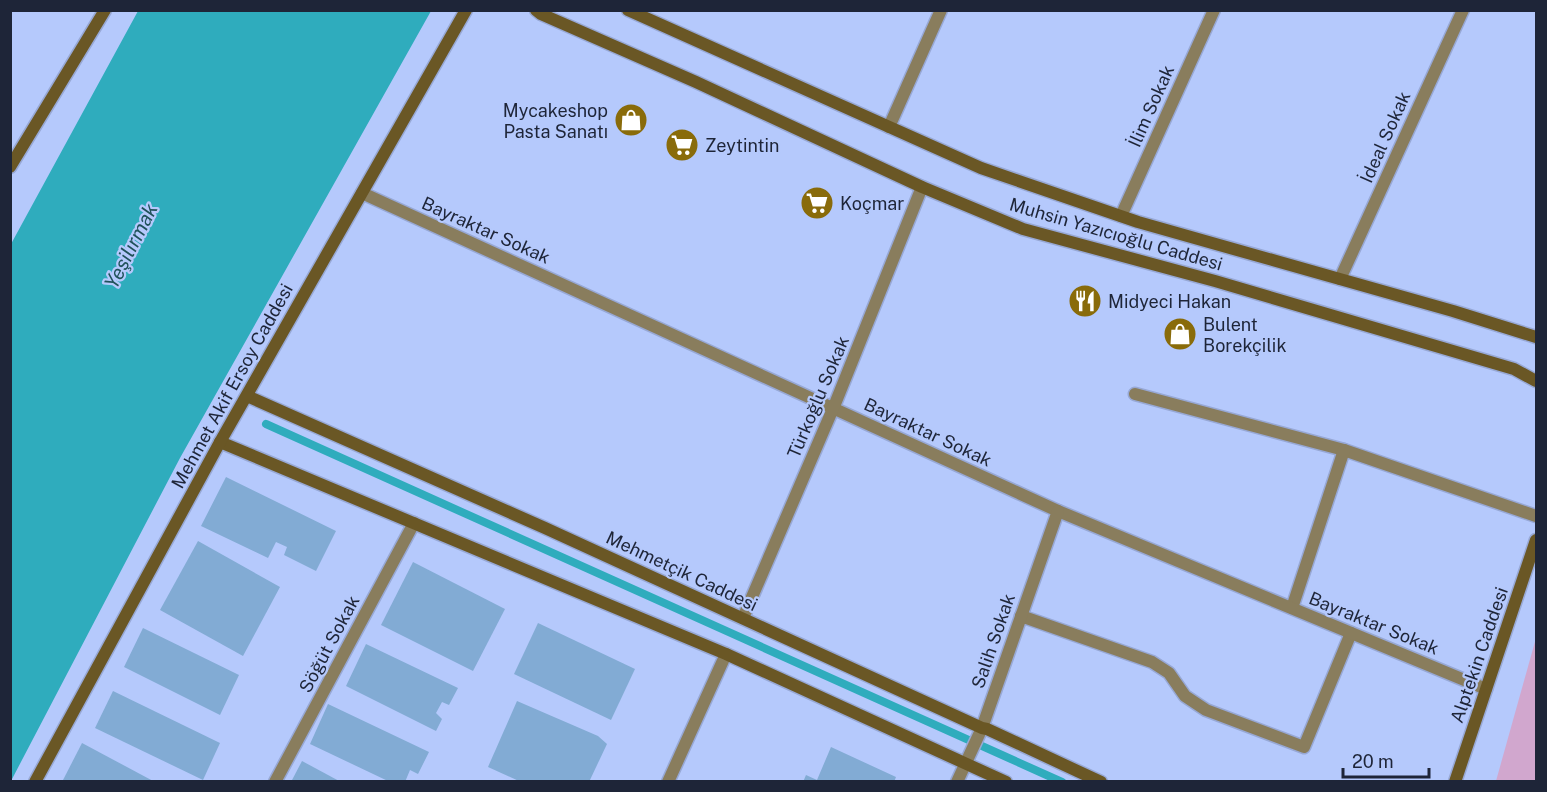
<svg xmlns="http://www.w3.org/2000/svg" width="1547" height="792" viewBox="0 0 1547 792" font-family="'Public Sans',sans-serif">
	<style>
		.green { fill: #d1a7ce }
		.water { fill: #2facbd }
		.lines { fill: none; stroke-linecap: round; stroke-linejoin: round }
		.stream { stroke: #2facbd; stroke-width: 8 }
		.building { fill: #82abd4 }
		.lane-casing { stroke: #97a8d5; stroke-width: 15 }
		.street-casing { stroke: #97a8d5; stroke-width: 15 }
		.secondary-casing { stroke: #97a8d5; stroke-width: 15 }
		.lane { stroke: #897d5d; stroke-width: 12 }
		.street { stroke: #897d5d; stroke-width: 12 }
		.secondary { stroke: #6a5725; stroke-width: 12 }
		.labels { text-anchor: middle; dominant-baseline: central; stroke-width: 4.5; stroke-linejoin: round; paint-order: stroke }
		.street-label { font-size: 18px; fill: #1e2538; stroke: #b5c9fc }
		.poi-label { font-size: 18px; fill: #1e2538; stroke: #b5c9fc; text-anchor: start }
		.water-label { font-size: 20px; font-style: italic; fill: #20525a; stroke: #b5c9fc }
	</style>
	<rect width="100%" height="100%" fill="#b5c9fc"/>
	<polygon class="green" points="1536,638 1536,781 1496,781"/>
	<polygon class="water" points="138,11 431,11 180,458 11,781 11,244"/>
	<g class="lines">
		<polyline class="stream" points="266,424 1062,782"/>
	</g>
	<g class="building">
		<polygon points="226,477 336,531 316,571 284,555 287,547 276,542 268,558 201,526"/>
		<polygon points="198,541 280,587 243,656 160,610"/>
		<polygon points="413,562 505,609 473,671 381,625"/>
		<polygon points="538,623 635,669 611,720 514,674"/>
		<polygon points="143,628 239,675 220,715 124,667"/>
		<polygon points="366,644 458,688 449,705 442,702 436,713 442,719 436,731 346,686"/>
		<polygon points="113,691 220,743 203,780 95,728"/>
		<polygon points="517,701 598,736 607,744 589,782 521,782 488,767"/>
		<polygon points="328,704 429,752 418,774 410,770 405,782 390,782 310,744"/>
		<polygon points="82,743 155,782 62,782"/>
		<polygon points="831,747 896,777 894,782 803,782 806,775 817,780"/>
		<polygon points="302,761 341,782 291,782"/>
	</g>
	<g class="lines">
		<g class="lane-casing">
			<g id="lane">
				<polyline points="1135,394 1344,450 1536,516"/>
				<polyline points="1292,608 1344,450"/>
				<polyline points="1021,616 1152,662 1169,673 1185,696 1206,710 1304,747 1351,633"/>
			</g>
		</g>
		<g class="street-casing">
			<g id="street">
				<polyline points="889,127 941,10"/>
				<polyline points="362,193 1058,511 1486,689"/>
				<polyline points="1121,216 1214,10"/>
				<polyline points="1340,279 1463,10"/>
				<polyline points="743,618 835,404 922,187"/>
				<polyline points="275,782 414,523"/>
				<polyline points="668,782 726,654"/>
				<polyline points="957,782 982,728 1058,511"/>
			</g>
		</g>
		<g class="secondary-casing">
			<g id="secondary">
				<polyline points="536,10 541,14 696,82 922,187 1023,229 1215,281 1514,369 1536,381"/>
				<polyline points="628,10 981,168 1138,222 1453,311 1536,337"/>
				<polyline points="10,167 105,10"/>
				<polyline points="247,396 545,528 982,728 987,729 1101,782"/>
				<polyline points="220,442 726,654 1006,782"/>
				<polyline points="35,782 220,442 466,10"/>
				<polyline points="1455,782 1536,540"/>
			</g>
		</g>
		<use href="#lane" class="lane"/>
		<use href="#street" class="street"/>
		<use href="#secondary" class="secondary"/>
	</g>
	<defs>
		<g id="shop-disc" transform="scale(1.725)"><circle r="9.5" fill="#896b0a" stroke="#b5c9fc"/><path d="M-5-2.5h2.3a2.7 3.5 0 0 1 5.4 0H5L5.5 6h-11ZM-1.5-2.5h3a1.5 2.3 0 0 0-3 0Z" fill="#fff"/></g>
		<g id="supermarket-disc" transform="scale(1.725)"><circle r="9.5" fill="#896b0a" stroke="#b5c9fc"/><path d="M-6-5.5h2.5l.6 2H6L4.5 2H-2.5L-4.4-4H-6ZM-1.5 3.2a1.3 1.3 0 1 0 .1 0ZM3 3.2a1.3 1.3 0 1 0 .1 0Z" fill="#fff"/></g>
		<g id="restaurant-disc" transform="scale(1.725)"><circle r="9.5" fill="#896b0a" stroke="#b5c9fc"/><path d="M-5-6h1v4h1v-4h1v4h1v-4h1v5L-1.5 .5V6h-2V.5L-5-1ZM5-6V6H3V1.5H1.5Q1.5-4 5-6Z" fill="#fff"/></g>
	</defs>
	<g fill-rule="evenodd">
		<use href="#shop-disc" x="631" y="120"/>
		<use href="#supermarket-disc" x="682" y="145"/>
		<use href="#supermarket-disc" x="817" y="203"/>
		<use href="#restaurant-disc" x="1085" y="301"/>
		<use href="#shop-disc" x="1180" y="334"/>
	</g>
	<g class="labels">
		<g class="street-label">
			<text transform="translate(1151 106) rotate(-66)">İlim Sokak</text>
			<text transform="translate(1385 137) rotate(-66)">İdeal Sokak</text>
			<text transform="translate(486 230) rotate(24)">Bayraktar Sokak</text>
			<text transform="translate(1116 234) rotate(16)">Muhsin Yazıcıoğlu Caddesi</text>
			<text transform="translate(232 386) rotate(-61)">Mehmet Akif Ersoy Caddesi</text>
			<text transform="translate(818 397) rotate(-67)">Türkoğlu Sokak</text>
			<text transform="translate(928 432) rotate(25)">Bayraktar Sokak</text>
			<text transform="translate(682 571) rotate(25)">Mehmetçik Caddesi</text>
			<text transform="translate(1374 623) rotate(22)">Bayraktar Sokak</text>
			<text transform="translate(993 641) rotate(-71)">Salih Sokak</text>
			<text transform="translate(329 644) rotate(-62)">Söğüt Sokak</text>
			<text transform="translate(1479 655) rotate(-71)">Alptekin Caddesi</text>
		</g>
		<g class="poi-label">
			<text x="608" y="110" text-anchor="end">Mycakeshop<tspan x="608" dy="21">Pasta Sanatı</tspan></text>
			<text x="705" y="145">Zeytintin</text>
			<text x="840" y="203">Koçmar</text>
			<text x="1108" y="301">Midyeci Hakan</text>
			<text x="1203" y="324">Bulent<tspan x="1203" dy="21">Borekçilik</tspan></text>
		</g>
		<g class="water-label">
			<text transform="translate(131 246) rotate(-63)">Yeşilırmak</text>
		</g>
	</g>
	<rect width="1547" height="792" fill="none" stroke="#1e2538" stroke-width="24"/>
	<path d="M1343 768v9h86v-9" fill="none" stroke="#1e2538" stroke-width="3"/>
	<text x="1352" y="768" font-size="18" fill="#1e2538" stroke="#b5c9fc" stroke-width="4.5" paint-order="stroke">20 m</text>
</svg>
